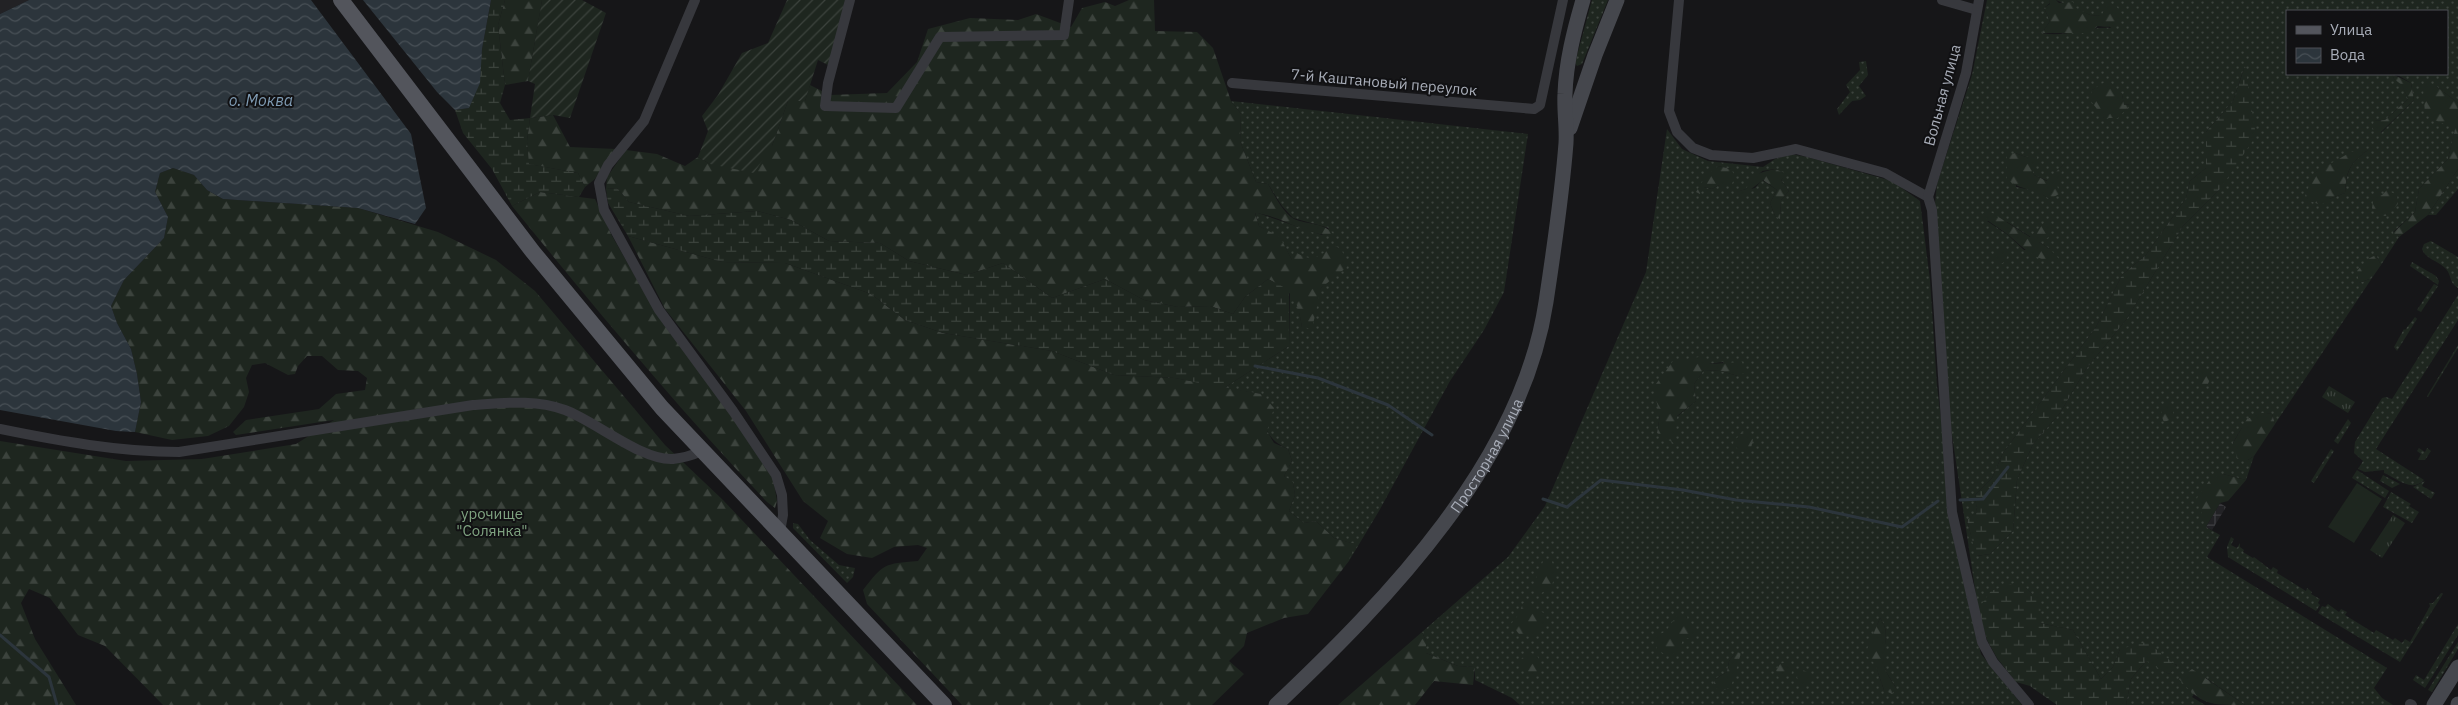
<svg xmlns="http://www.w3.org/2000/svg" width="2458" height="705" viewBox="0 0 2458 705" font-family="'IBM Plex Sans',sans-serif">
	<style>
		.built { fill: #222225 }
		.industrial { fill: url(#industrial-grid) }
		.grass { fill: url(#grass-dots); fill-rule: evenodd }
		.forest { fill: url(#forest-firs) }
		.wetland { fill: url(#wetland-marsh) }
		.park { fill: url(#park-tufts) }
		.garden { fill: url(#garden-furrows) }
		.pitch { fill: #1e261f }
		.water { fill: url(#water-waves) }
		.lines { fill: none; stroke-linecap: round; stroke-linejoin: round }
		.stream { stroke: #2c353c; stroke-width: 3 }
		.street { stroke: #37383d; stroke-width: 10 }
		.secondary { stroke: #45474d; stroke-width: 15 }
		.primary { stroke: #53555c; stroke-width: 16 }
		.labels { text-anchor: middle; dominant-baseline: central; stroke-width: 4; stroke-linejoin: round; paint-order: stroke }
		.street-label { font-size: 15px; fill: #a8adb8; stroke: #111113 }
		.park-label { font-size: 15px; fill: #7fa381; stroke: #111113 }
		.water-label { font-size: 16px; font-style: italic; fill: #7f9bb3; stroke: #111113 }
	</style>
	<defs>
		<pattern id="industrial-grid" width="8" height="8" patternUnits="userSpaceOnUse" patternTransform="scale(1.25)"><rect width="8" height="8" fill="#222225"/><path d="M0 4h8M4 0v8" fill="none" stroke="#3f3f43"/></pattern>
		<pattern id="grass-dots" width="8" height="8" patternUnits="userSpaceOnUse" patternTransform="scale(1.25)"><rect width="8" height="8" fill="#1e261f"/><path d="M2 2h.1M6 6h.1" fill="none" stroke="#3c433d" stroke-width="1.8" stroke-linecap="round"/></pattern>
		<pattern id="forest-firs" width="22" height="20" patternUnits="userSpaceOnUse" patternTransform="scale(1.25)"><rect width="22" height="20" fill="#1e261f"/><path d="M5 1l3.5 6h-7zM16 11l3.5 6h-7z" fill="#3c433d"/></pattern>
		<pattern id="wetland-marsh" width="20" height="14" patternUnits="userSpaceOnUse" patternTransform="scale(1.25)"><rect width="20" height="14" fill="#1e261f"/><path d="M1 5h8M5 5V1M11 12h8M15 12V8" fill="none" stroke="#3c433d"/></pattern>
		<pattern id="park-tufts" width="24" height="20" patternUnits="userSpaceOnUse" patternTransform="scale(1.25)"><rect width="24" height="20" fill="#1e261f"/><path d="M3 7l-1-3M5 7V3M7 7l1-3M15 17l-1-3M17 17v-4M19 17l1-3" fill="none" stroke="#3c433d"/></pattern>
		<pattern id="garden-furrows" width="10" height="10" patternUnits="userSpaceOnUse" patternTransform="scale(1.25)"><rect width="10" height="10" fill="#1e261f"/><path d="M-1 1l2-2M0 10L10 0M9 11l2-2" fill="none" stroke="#3c433d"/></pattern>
		<pattern id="water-waves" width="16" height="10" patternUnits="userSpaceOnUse" patternTransform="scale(1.25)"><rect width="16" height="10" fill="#2c353c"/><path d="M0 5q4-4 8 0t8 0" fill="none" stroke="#485056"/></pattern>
	</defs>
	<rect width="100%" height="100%" fill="#161618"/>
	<polygon class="built" points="0,0 29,0 0,14"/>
	<polygon class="industrial" points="2220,503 2226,507 2212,530 2206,527"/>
	<g class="grass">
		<polygon points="1592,0 1608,0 1582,64 1577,66 1575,63"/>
		<path d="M1987,0H2049L2050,3L2044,8L2050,21L2042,33C2064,38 2088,26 2111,28L2101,16L2090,15L2056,0H2458V103L2436,86L2456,125L2458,118L2448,159L2419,189L2415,212L2393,232L2399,237L2381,265L2376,255L2359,283L2372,278L2275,424L2272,414C2249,412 2243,426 2233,443L2248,460L2254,456L2246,480L2223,474L2206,527L2220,535L2207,557L2387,668L2374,688L2382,698L2393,705H2245L2206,678L2192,697L2205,705H2126L2131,679L2147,660L2169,674L2177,665L2120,649L2113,667L2101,679L2073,630L2040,623L2032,594L2020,582L1978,609L1950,422L1935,203L1937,184L1972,75ZM2287,11H2447V74H2396L2411,83L2414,100L2381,133L2374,121L2385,120L2408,99L2402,84L2394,79L2392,74H2287ZM2244,68L2220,189L2183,226L2126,320L2086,369L2060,413L2033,444L2017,480L2013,531L1990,554L1977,556L1967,521L1977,512L1975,495L1992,478L2003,453L2096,327L2122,275L2146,255L2186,198L2190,181L2206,168V132L2233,101ZM2102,85L2122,94L2124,105L2130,104L2104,118L2092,90ZM2368,150C2349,164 2347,170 2345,193L2329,199L2314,173ZM2015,153L2026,157L2034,175L2048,181L2064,164L2050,199L2037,191L2016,187ZM1987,221L2007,222L2050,249L2024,250L2008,235Z"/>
		<polygon points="1866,61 1868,75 1859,86 1866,96 1860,100 1852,101 1839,115 1837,109 1850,92 1846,85 1860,70 1859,62"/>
		<path d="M1231,101L1528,134L1504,292L1484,330L1450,381L1379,511L1349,561L1354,544L1334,538L1316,521L1304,523L1289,511L1295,495L1293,483L1284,476L1292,461L1288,449C1261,437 1265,421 1261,394L1224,388L1289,346L1290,290L1298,305L1302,327L1321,288L1335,275L1316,259L1292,260L1280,238L1259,226L1255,212L1322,235L1329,228L1293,218L1282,206L1268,184L1256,182L1240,141L1241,114Z"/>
		<path d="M1667,129L1682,149L1708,161L1763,167L1775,159L1791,154L1807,157L1892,181L1920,201L1930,280L1937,386L1958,557L1981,654L2022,705H1520L1512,698L1475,680V667L1458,666L1426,653V641L1422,632L1508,557L1545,506L1646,272ZM1718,166L1731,169L1719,185L1712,189L1704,187ZM1775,169L1786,174L1781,180L1789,191L1781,200L1780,218L1775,216L1770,203L1777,190L1762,180L1755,188L1737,192L1746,189L1762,171ZM1723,362L1738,376L1721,371L1704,370L1694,384L1696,401L1657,433L1660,415L1709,364ZM1880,618C1893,635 1880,651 1884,666C1886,673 1892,681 1896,688L1884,690C1875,664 1868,645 1880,618ZM1736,652L1722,691L1715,679L1727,672L1729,661Z"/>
		<polygon points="2458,169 2458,189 2436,215 2428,215"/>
		<path d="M2431,241L2458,257V288C2449,283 2452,276 2446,269C2439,261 2425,259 2422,249L2424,244Z"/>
		<polygon points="2412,262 2436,276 2439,281 2438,285 2410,266"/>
		<polygon points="2434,284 2438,286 2421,312 2417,310"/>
		<path d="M2458,295V320L2376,449L2424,480C2411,493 2397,478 2384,473V470L2365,472L2358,469L2363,461L2354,453L2355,442L2382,398L2386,397L2392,399Z"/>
		<polygon points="2415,317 2417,319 2397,351 2394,347 2404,329 2405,330"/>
		<polygon points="2458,345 2458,348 2428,397 2427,396"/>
		<polygon points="2348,419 2351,423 2338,444 2334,441"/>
		<polygon points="2419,448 2425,452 2427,448 2431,451 2425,460 2418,460 2421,454 2417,451"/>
		<polygon points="2331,449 2334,451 2314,483 2311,481"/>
		<polygon points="2357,470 2389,491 2385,498 2352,478"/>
		<polygon points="2383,475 2400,484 2392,488 2380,481"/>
		<polygon points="2425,481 2422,486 2435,493 2431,499 2413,487"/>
		<polygon points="2391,492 2411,504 2409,506 2419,512 2412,523 2383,507"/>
		<polygon points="793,523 798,524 810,540 839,565 855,568 853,577 847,583 793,528"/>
		<polygon points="2231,537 2234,539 2231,545 2237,548 2240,543 2240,547 2244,550 2243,552 2253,558 2254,557 2271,570 2273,567 2278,570 2277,573 2306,591 2307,588 2312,592 2311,594 2320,599 2318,603 2320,605 2316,611 2228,557 2227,547"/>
		<polygon points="2441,593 2443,594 2400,662 2318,613 2322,606 2325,607 2328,604 2339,612 2341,609 2347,612 2345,615 2374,633 2376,630 2393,640 2395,638 2402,643 2405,639 2410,642 2430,606 2429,603 2433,603"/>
		<polygon points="2458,624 2458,635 2425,688 2413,680 2416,675 2424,680"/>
		<polygon points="2458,642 2458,649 2432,692 2428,690"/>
	</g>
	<g class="forest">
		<polygon points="505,0 542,0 528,81 505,85 498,25"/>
		<path d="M1129,0H1154L1155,31L1197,32L1213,48L1231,101L1241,114L1240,141L1256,182L1268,184C1274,194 1283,213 1294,219C1308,225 1324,222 1334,235C1305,236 1283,216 1255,213L1259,226L1280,237L1292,260L1294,251C1313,264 1318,257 1334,245L1342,250L1347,267L1321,288L1312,329L1302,327C1297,298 1294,293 1268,279L1245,297L1233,314L1210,306L1178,307L1144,300L1105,279L1052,298L1003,263L967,275L909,261L880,243L829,241L791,220L757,211L689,216L629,202L617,188L606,189L607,177L626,150L657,154L685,166L698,157L710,164L772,146L788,101H805L810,85L830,95L887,93L917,62L928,29L970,18L1018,20L1036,14L1071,27L1082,8L1105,2L1115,6Z"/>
		<path d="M2049,0H2056L2059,3L2073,2L2076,8L2090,15L2101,16L2107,5L2116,6L2122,14C2117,27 2111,28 2098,26L2089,33H2042L2050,21L2044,8L2050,4Z"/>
		<polygon points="2392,74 2411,83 2414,100 2380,133 2372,129 2374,121 2385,120 2408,99 2402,85 2394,79"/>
		<polygon points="2108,80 2122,94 2124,105 2131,104 2118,118 2104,118 2090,100 2092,90"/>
		<polygon points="2423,86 2436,86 2458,103 2458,169 2428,215 2399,237 2393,233 2415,212 2419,189 2448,159 2456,125 2440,123 2425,114"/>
		<polygon points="553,115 570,147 616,149 595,179 585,187 578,173 528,164 527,141 530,118"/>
		<path d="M2369,149C2349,165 2347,168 2345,193L2329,199L2321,205L2304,199L2314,173L2351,152Z"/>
		<path d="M2015,153L2026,157L2035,154L2039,162L2031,167L2034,175L2047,181L2065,163L2057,184L2059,194L2050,199C2034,188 2021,191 2007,179V156Z"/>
		<polygon points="1718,166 1731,169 1735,176 1732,184 1719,185 1712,189 1704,187 1700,194 1696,192 1705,177"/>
		<polygon points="173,168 194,175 207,190 223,199 358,208 438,232 496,260 535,291 665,445 723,500 917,705 163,705 105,646 78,635 50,598 29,589 21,603 35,639 76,705 0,705 0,441 126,461 202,459 296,444 334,420 236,435 233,432 246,420 319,409 336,394 365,390 367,378 358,371 338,370 322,356 307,356 298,366 295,374 288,375 265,363 252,365 246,378 249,392 244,407 229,426 208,436 172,440 135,432 141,402 137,374 131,349 117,323 111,306 124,280 164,238 168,217 155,192 160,173"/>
		<path d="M1775,169L1787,174L1781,180L1789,191L1781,200L1780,219L1775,216L1770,203L1777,190L1763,180L1742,196L1736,192L1746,189C1754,173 1759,173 1775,169Z"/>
		<polygon points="2387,190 2397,195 2398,204 2386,216 2377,216 2372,208 2374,195 2382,195"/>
		<path d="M540,192L595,199L611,234L656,313L729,413L773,478L777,501L775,508L767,502C677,407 594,307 512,206Z"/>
		<path d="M1989,211L2030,237L2045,222L2051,226L2049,237L2039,242L2050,249L2059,259C2039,267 2020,244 2007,234C1998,227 1989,223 1982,214Z"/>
		<path d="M628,236L722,262L785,263L871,294L905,320L943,333L1052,351L1114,375L1175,378L1261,394L1274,408L1267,431L1274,443L1288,449L1292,461L1284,476L1293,482L1295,495L1289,511L1304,523L1316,521L1334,538L1355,544L1349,561L1308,614L1284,618L1247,633L1244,646L1229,661L1244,674L1212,705H962L867,604L863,590C884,563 884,564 918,561L927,548L918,545L894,547L872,558L847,554L820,538L828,521L803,501L746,411L665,309Z"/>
		<polygon points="2005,249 2007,257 2003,263 1995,263 1997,252"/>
		<polygon points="2376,255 2381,265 2372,278 2359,283 2357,271 2368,259"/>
		<polygon points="1699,357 1709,364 1742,362 1746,372 1738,376 1721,371 1704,370 1694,384 1696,401 1677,416 1675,444 1657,433 1660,415 1653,388 1673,361"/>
		<polygon points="2203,368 2208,370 2212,375 2207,386 2200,384 2198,375"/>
		<polygon points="2169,403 2174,408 2172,419 2164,422 2161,415 2163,406"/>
		<polygon points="2262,413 2272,414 2275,424 2254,456 2248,460 2237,458 2233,443 2247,419"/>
		<polygon points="1748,431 1753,439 1750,453 1739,451 1733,443 1741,433"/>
		<polygon points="2223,474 2246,480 2228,501 2220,503 2206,527 2197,498 2211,478"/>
		<polygon points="1544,559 1551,559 1555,570 1552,587 1538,595 1533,586"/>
		<polygon points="1523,603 1544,613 1545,627 1535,638 1519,634 1511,624 1519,614"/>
		<polygon points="1678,614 1687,614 1688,624 1695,630 1694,637 1683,639 1679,652 1667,656 1657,649 1655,637 1666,631"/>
		<path d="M1880,618C1891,632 1883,648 1884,663C1884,671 1892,681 1896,688L1892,694L1884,690L1875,664L1865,654Z"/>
		<polygon points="1422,632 1426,641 1426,653 1458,666 1475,667 1473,685 1434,681 1415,705 1338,705"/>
		<polygon points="1527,652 1537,655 1542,668 1533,677 1525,672 1519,662"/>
		<polygon points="1736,652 1741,653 1731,687 1722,691 1713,687 1715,679 1727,672 1729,661"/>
		<polygon points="1787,662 1792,672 1790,675 1779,678 1776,670 1780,664"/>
		<polygon points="1801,669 1809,673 1809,682 1800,686 1797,677"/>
		<path d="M2192,669L2245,705C2208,705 2202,705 2179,679Z"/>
	</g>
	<g class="wetland">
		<polygon points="491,0 505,0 498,25 505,85 500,103 510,120 530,118 527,141 529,164 578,173 585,187 579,197 540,192 512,206 492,169 463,133 455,110 469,108 479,83 482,49"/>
		<polygon points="2245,66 2256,136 2220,189 2183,226 2126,320 2086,369 2060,413 2033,444 2017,480 2013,531 1990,554 1976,556 1967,520 1977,512 1975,495 1992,478 2003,453 2096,327 2122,275 2146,255 2186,198 2190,181 2206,168 2206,132 2233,101"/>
		<polygon points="617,188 629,202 689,216 757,211 791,220 829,241 880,243 909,261 967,275 1003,263 1052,298 1105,279 1144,300 1178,307 1210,306 1233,314 1245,297 1268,279 1289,290 1289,346 1224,388 1175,378 1114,375 1052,351 943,333 905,320 871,294 785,263 722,262 628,236 608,203 606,189"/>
		<polygon points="2020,581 2032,594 2041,593 2040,623 2073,630 2101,679 2113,667 2120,649 2147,642 2177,666 2169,674 2146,661 2131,679 2126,705 2057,705 2030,686 2016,682 1997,658 1987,640 1978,609 1991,591"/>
	</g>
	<g class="park">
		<polygon points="2329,386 2355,402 2348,413 2322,397"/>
		<polygon points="2393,515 2405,523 2382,558 2370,550"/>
	</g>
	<g class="garden">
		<polygon points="542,0 582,0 606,13 570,118 553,115 530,118 535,84 528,81"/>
		<polygon points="787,0 845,0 830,66 818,60 805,101 788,101 772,146 754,173 710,164 698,157 708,131 702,116 718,95 742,53 768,43"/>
	</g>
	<polygon class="pitch" points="2357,483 2382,499 2354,543 2328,527"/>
	<g class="water">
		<polygon points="29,0 311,0 411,134 426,208 415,224 358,208 223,199 207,190 194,175 173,168 160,173 155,192 168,217 164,238 124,280 111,306 117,323 131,349 137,374 141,402 135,432 116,431 0,410 0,14"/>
		<polygon points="363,0 491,0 482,49 480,83 469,108 455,110 437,92"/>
	</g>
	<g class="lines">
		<g class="stream">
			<polyline points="1255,366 1318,378 1388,405 1432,435"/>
			<polyline points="1543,499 1567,507 1601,480 1683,490 1736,500 1809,507 1902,527 1938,501"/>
			<polyline points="1960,500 1983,499 2008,467"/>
			<polyline points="0,635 49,677 57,705"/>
		</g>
		<g class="street">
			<polyline points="695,0 644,121 608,165 599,183 604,210 659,310 733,411 776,475 782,495 783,515 780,532"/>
			<polyline points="850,0 828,83 825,106 896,108 940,37 1064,35 1069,0"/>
			<polyline points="1679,0 1669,111 1677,132 1693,148 1711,155 1753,158 1796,149 1885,173 1928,197 1932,210 1952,512 1982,642 1993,662 2029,705"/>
			<polyline points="1942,0 1977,10"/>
			<polyline points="1232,83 1534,109 1540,105 1563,0"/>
			<polyline points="1928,197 1966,73 1979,0"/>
			<path d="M0,429C59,441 119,452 179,452L473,405C504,403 535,399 565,410C595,421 642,461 673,459C683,458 693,455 702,451"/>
			<polyline points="2410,704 2412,705"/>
		</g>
		<g class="secondary">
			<polyline points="1570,128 1595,55 1617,0"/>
			<path id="s1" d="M1276,705C1388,599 1522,461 1546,302C1554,249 1562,196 1566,143C1567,127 1564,110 1565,94C1566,62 1574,31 1583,0"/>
			<polyline points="2434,705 2458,667"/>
			<polyline points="2458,705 2458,704"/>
		</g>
		<polyline class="primary" points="341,0 533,252 662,408 944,705"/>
	</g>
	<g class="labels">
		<g class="street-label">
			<text transform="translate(1384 82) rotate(5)">7-й Каштановый переулок</text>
			<text transform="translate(1942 95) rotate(-75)">Вольная улица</text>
			<text stroke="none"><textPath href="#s1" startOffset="328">Просторная улица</textPath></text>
		</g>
		<g class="park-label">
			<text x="492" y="513">урочище<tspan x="492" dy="17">"Солянка"</tspan></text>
		</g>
		<g class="water-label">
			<text x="261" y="100">о. Моква</text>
		</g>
	</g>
	<rect x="2286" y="10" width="162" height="65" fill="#111113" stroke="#4d4f55"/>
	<rect x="2296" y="26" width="25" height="8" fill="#53555c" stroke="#4d4f55"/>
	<text x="2330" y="35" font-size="15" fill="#a8adb8">Улица</text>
	<rect x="2296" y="48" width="25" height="15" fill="url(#water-waves)" stroke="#4d4f55"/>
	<text x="2330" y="60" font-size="15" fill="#a8adb8">Вода</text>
</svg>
